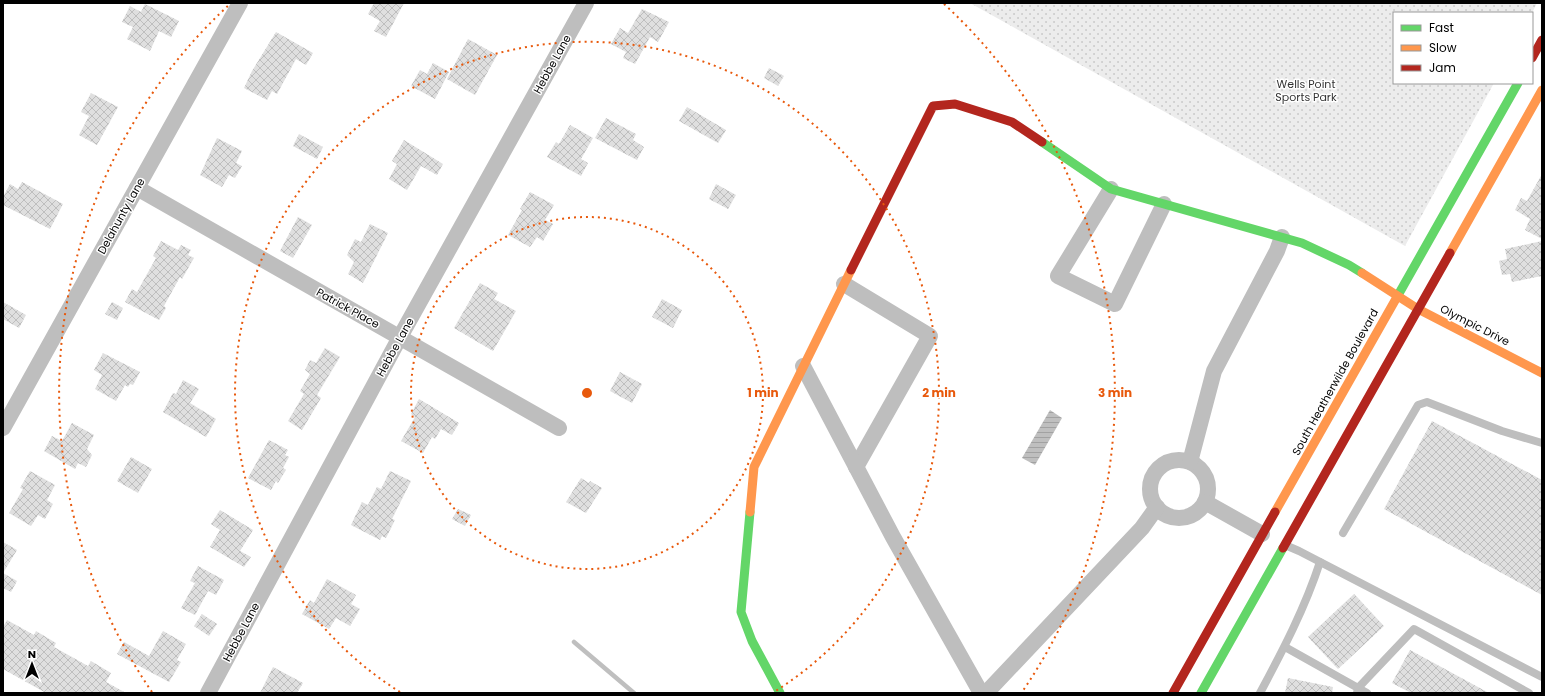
<svg xmlns="http://www.w3.org/2000/svg" width="1545" height="696" viewBox="0 0 1545 696" font-family="Poppins,sans-serif">
	<style>
		.park { fill: url(#park-dots) }
		.water { fill: url(#water-rules) }
		.lines { fill: none; stroke-linecap: round; stroke-linejoin: round }
		.stream { stroke: #bfbfbf; stroke-width: 4.5 }
		.building { fill: url(#building-cross-hatch) }
		.lane { stroke: #bebebe; stroke-width: 8 }
		.street { stroke: #bebebe; stroke-width: 16 }
		.fast { stroke: #63d668; stroke-width: 9 }
		.slow { stroke: #ff974d; stroke-width: 9 }
		.jam { stroke: #b3261e; stroke-width: 9 }
		.ring { fill: none; stroke: #e8590c; stroke-width: 2; stroke-dasharray: 2 4 }
		.labels { text-anchor: middle; dominant-baseline: central; stroke-width: 3; stroke-linejoin: round; paint-order: stroke }
		.street-label { font-size: 11px; fill: #000; stroke: #fff }
		.park-label { font-size: 11px; fill: #333; stroke: #fff }
		.centre { fill: #e8590c; stroke: #fff; stroke-width: 2 }
		.ring-label { font-size: 12px; text-anchor: middle; font-weight: bold; fill: #e8590c; stroke: #fff; stroke-width: 3; stroke-linejoin: round; paint-order: stroke }
	</style>
	<defs>
		<pattern id="park-dots" width="8" height="8" patternUnits="userSpaceOnUse"><rect width="8" height="8" fill="#ececec"/><path d="M2 2h.1M6 6h.1" fill="none" stroke="#c9c9c9" stroke-width="1.8" stroke-linecap="round"/></pattern>
		<pattern id="water-rules" width="6" height="5" patternUnits="userSpaceOnUse"><rect width="6" height="5" fill="#bfbfbf"/><path d="M0 2.5h6" fill="none" stroke="#a2a2a2"/></pattern>
		<pattern id="building-cross-hatch" width="8" height="8" patternUnits="userSpaceOnUse"><rect width="8" height="8" fill="#dfdfdf"/><path d="M0 0l8 8M0 8l8-8" fill="none" stroke="#bebebe"/></pattern>
	</defs>
	<rect width="100%" height="100%" fill="#fff"/>
	<polygon class="park" points="970,3 1537,3 1532,13 1394,13 1394,83 1494,83 1405,246"/>
	<polygon class="water" points="1050,410 1062,418 1035,465 1022,458"/>
	<g class="lines">
		<polyline class="stream" points="574,642 634,693"/>
	</g>
	<g class="building">
		<polygon points="374,3 404,3 386,37 374,31 380,21 368,14"/>
		<polygon points="145,4 179,21 171,37 159,31 150,51 127,39 133,27 122,22 130,6 141,12"/>
		<polygon points="642,9 669,22 658,42 650,37 635,64 623,58 626,52 611,44 620,28 628,33"/>
		<polygon points="276,32 313,53 306,65 296,59 277,94 272,91 267,100 244,88 252,71"/>
		<polygon points="468,39 497,55 475,95 447,79"/>
		<polygon points="433,63 449,72 435,99 411,86 420,70 427,74"/>
		<polygon points="769,68 784,76 778,86 764,78"/>
		<polygon points="91,93 118,107 97,145 79,135 89,116 81,112"/>
		<polygon points="687,107 726,130 718,143 679,121"/>
		<polygon points="606,118 636,134 633,140 644,147 637,160 595,138"/>
		<polygon points="570,125 593,138 581,159 588,163 581,176 547,157 556,142 559,144"/>
		<polygon points="299,134 323,147 317,159 293,146"/>
		<polygon points="217,138 242,151 236,163 242,166 235,178 229,175 222,187 200,175"/>
		<polygon points="404,140 443,164 437,175 421,166 407,190 389,179 397,164 392,161"/>
		<polygon points="1542,174 1542,239 1525,230 1530,219 1515,210 1521,198 1527,201"/>
		<polygon points="22,182 63,204 50,229 3,205 3,197 10,184 18,189"/>
		<polygon points="716,184 736,195 728,209 709,199"/>
		<polygon points="530,192 554,205 545,220 553,224 543,241 537,237 530,247 508,235 522,210 520,209"/>
		<polygon points="298,217 312,225 293,258 280,251"/>
		<polygon points="370,224 388,233 363,283 348,274 354,262 347,255 355,239 361,242"/>
		<polygon points="161,241 178,250 181,245 191,250 188,255 194,258 182,279 180,277 164,306 166,308 159,320 125,302 132,289 137,292 156,258 153,256"/>
		<polygon points="1542,241 1542,276 1512,282 1510,274 1502,275 1499,261 1507,259 1505,249"/>
		<polygon points="480,283 498,293 494,299 516,311 493,351 454,328"/>
		<polygon points="662,299 682,310 673,328 652,317"/>
		<polygon points="3,302 26,315 19,328 3,319"/>
		<polygon points="112,302 123,308 117,320 105,314"/>
		<polygon points="325,348 340,357 317,395 321,398 302,430 288,421 304,394 300,391 310,374 305,370 310,360 316,363"/>
		<polygon points="103,353 140,372 133,385 130,384 128,387 125,385 116,401 95,389 102,375 94,370"/>
		<polygon points="620,372 642,384 632,403 610,391"/>
		<polygon points="183,380 199,389 190,403 216,419 206,437 163,412 173,393 176,394"/>
		<polygon points="419,399 459,423 452,435 441,429 435,439 432,437 423,453 401,441 415,417 411,414"/>
		<polygon points="1432,421 1542,480 1542,595 1384,509"/>
		<polygon points="72,423 94,435 87,449 92,455 86,467 78,463 75,469 44,451 52,436 62,441"/>
		<polygon points="269,440 288,450 285,455 289,457 283,468 286,470 278,483 276,481 271,490 248,478"/>
		<polygon points="131,457 152,469 138,493 117,481"/>
		<polygon points="30,471 55,485 47,500 53,504 45,519 38,515 31,526 9,513 23,489 20,488"/>
		<polygon points="390,471 411,481 392,519 395,520 386,538 382,536 380,540 351,525 362,502 368,505 377,487 381,489"/>
		<polygon points="581,478 589,483 590,481 602,488 586,513 566,502"/>
		<polygon points="458,509 471,515 465,526 452,519"/>
		<polygon points="220,510 253,530 240,551 251,557 244,567 210,547 220,530 211,524"/>
		<polygon points="3,542 17,550 3,573"/>
		<polygon points="198,566 224,580 216,595 208,591 195,615 181,608 195,583 190,581"/>
		<polygon points="3,573 17,581 11,592 3,588"/>
		<polygon points="327,579 356,595 351,604 360,609 350,626 336,618 329,629 302,614 310,600 314,603"/>
		<polygon points="1354,594 1384,626 1338,669 1308,637"/>
		<polygon points="202,614 217,624 209,636 194,626"/>
		<polygon points="7,620 34,635 36,631 56,643 54,647 88,666 91,661 111,673 106,682 126,693 46,693 3,669 3,627"/>
		<polygon points="163,631 186,644 177,660 181,662 169,682 117,654 124,642 149,656"/>
		<polygon points="1410,650 1489,693 1411,693 1392,683"/>
		<polygon points="273,667 303,683 297,693 260,693"/>
		<polygon points="1288,678 1333,687 1332,693 1285,693"/>
	</g>
	<g class="lines">
		<g class="lane">
			<polyline points="1343,533 1418,405 1427,402 1502,431 1542,443"/>
			<polyline points="1285,545 1299,551 1542,677"/>
			<polyline points="1285,647 1367,693"/>
			<path d="M1260,693C1283,650 1305,608 1320,562"/>
			<polyline points="1357,693 1358,688 1414,629 1529,693"/>
		</g>
		<g class="street">
			<polyline points="137,188 559,428"/>
			<polyline points="1111,189 1058,276 1115,304 1164,204"/>
			<polyline points="844,284 930,336 856,467"/>
			<polyline points="803,366 893,537 981,693"/>
			<polyline points="3,428 240,3"/>
			<circle cx="1179" cy="489" r="29"/>
			<polyline points="1190,462 1214,371 1277,251 1282,237"/>
			<polyline points="1205,502 1262,534"/>
			<polyline points="208,693 400,337 586,3"/>
			<polyline points="986,693 1142,528 1157,507"/>
		</g>
		<g class="fast">
			<polyline points="1042,142 1111,189 1302,243 1349,265 1362,273"/>
			<polyline points="1397,297 1518,83"/>
			<polyline points="750,512 741,612 752,641 780,693"/>
			<polyline points="1201,693 1283,548"/>
		</g>
		<g class="slow">
			<polyline points="1450,253 1542,90"/>
			<polyline points="1362,273 1418,309 1542,373"/>
			<polyline points="750,512 754,467 851,270"/>
			<polyline points="1275,512 1397,297"/>
		</g>
		<g class="jam">
			<polyline points="1532,58 1542,40"/>
			<polyline points="851,270 933,106 955,104 1012,122 1042,142"/>
			<polyline points="1283,548 1450,253"/>
			<polyline points="1173,693 1275,512"/>
		</g>
	</g>
	<g class="ring">
		<circle cx="587" cy="393" r="176"/>
		<path d="M400 692A352 352 0 1 1 774 692"/>
		<path d="M152 692A528 528 0 0 1 230 4M944 4A528 528 0 0 1 1022 692"/>
	</g>
	<g class="labels">
		<g class="street-label">
			<text transform="translate(552 64) rotate(-61)">Hebbe Lane</text>
			<text transform="translate(121 216) rotate(-61)">Delahunty Lane</text>
			<text transform="translate(348 308) rotate(29)">Patrick Place</text>
			<text transform="translate(1475 325) rotate(27)">Olympic Drive</text>
			<text transform="translate(395 347) rotate(-61)">Hebbe Lane</text>
			<text transform="translate(1335 382) rotate(-61)">South Heatherwilde Boulevard</text>
			<text transform="translate(241 632) rotate(-62)">Hebbe Lane</text>
		</g>
		<g class="park-label">
			<text x="1306" y="84">Wells Point<tspan x="1306" dy="13">Sports Park</tspan></text>
		</g>
	</g>
	<circle cx="587" cy="393" r="6" class="centre"/>
	<g class="ring-label">
		<text x="763" y="397">1 min</text>
		<text x="939" y="397">2 min</text>
		<text x="1115" y="397">3 min</text>
	</g>
	<rect width="1545" height="696" fill="none" stroke="#000000" stroke-width="8"/>
	<rect x="1393" y="12" width="140" height="72" fill="#ffffff" stroke="#999999"/>
	<rect x="1401" y="25" width="20" height="6" fill="#63d668" stroke="#999999"/>
	<text x="1429" y="32" font-size="12" fill="#000000">Fast</text>
	<rect x="1401" y="45" width="20" height="6" fill="#ff974d" stroke="#999999"/>
	<text x="1429" y="52" font-size="12" fill="#000000">Slow</text>
	<rect x="1401" y="65" width="20" height="6" fill="#b3261e" stroke="#999999"/>
	<text x="1429" y="72" font-size="12" fill="#000000">Jam</text>
	<g transform="translate(32 664)" stroke="#ffffff" stroke-width="3" paint-order="stroke">
	<path d="M0-3L7 15L0 10L-7 15Z" fill="#000000"/>
	<text y="-6" font-size="11" font-weight="bold" text-anchor="middle" fill="#000000">N</text>
	</g>
</svg>
